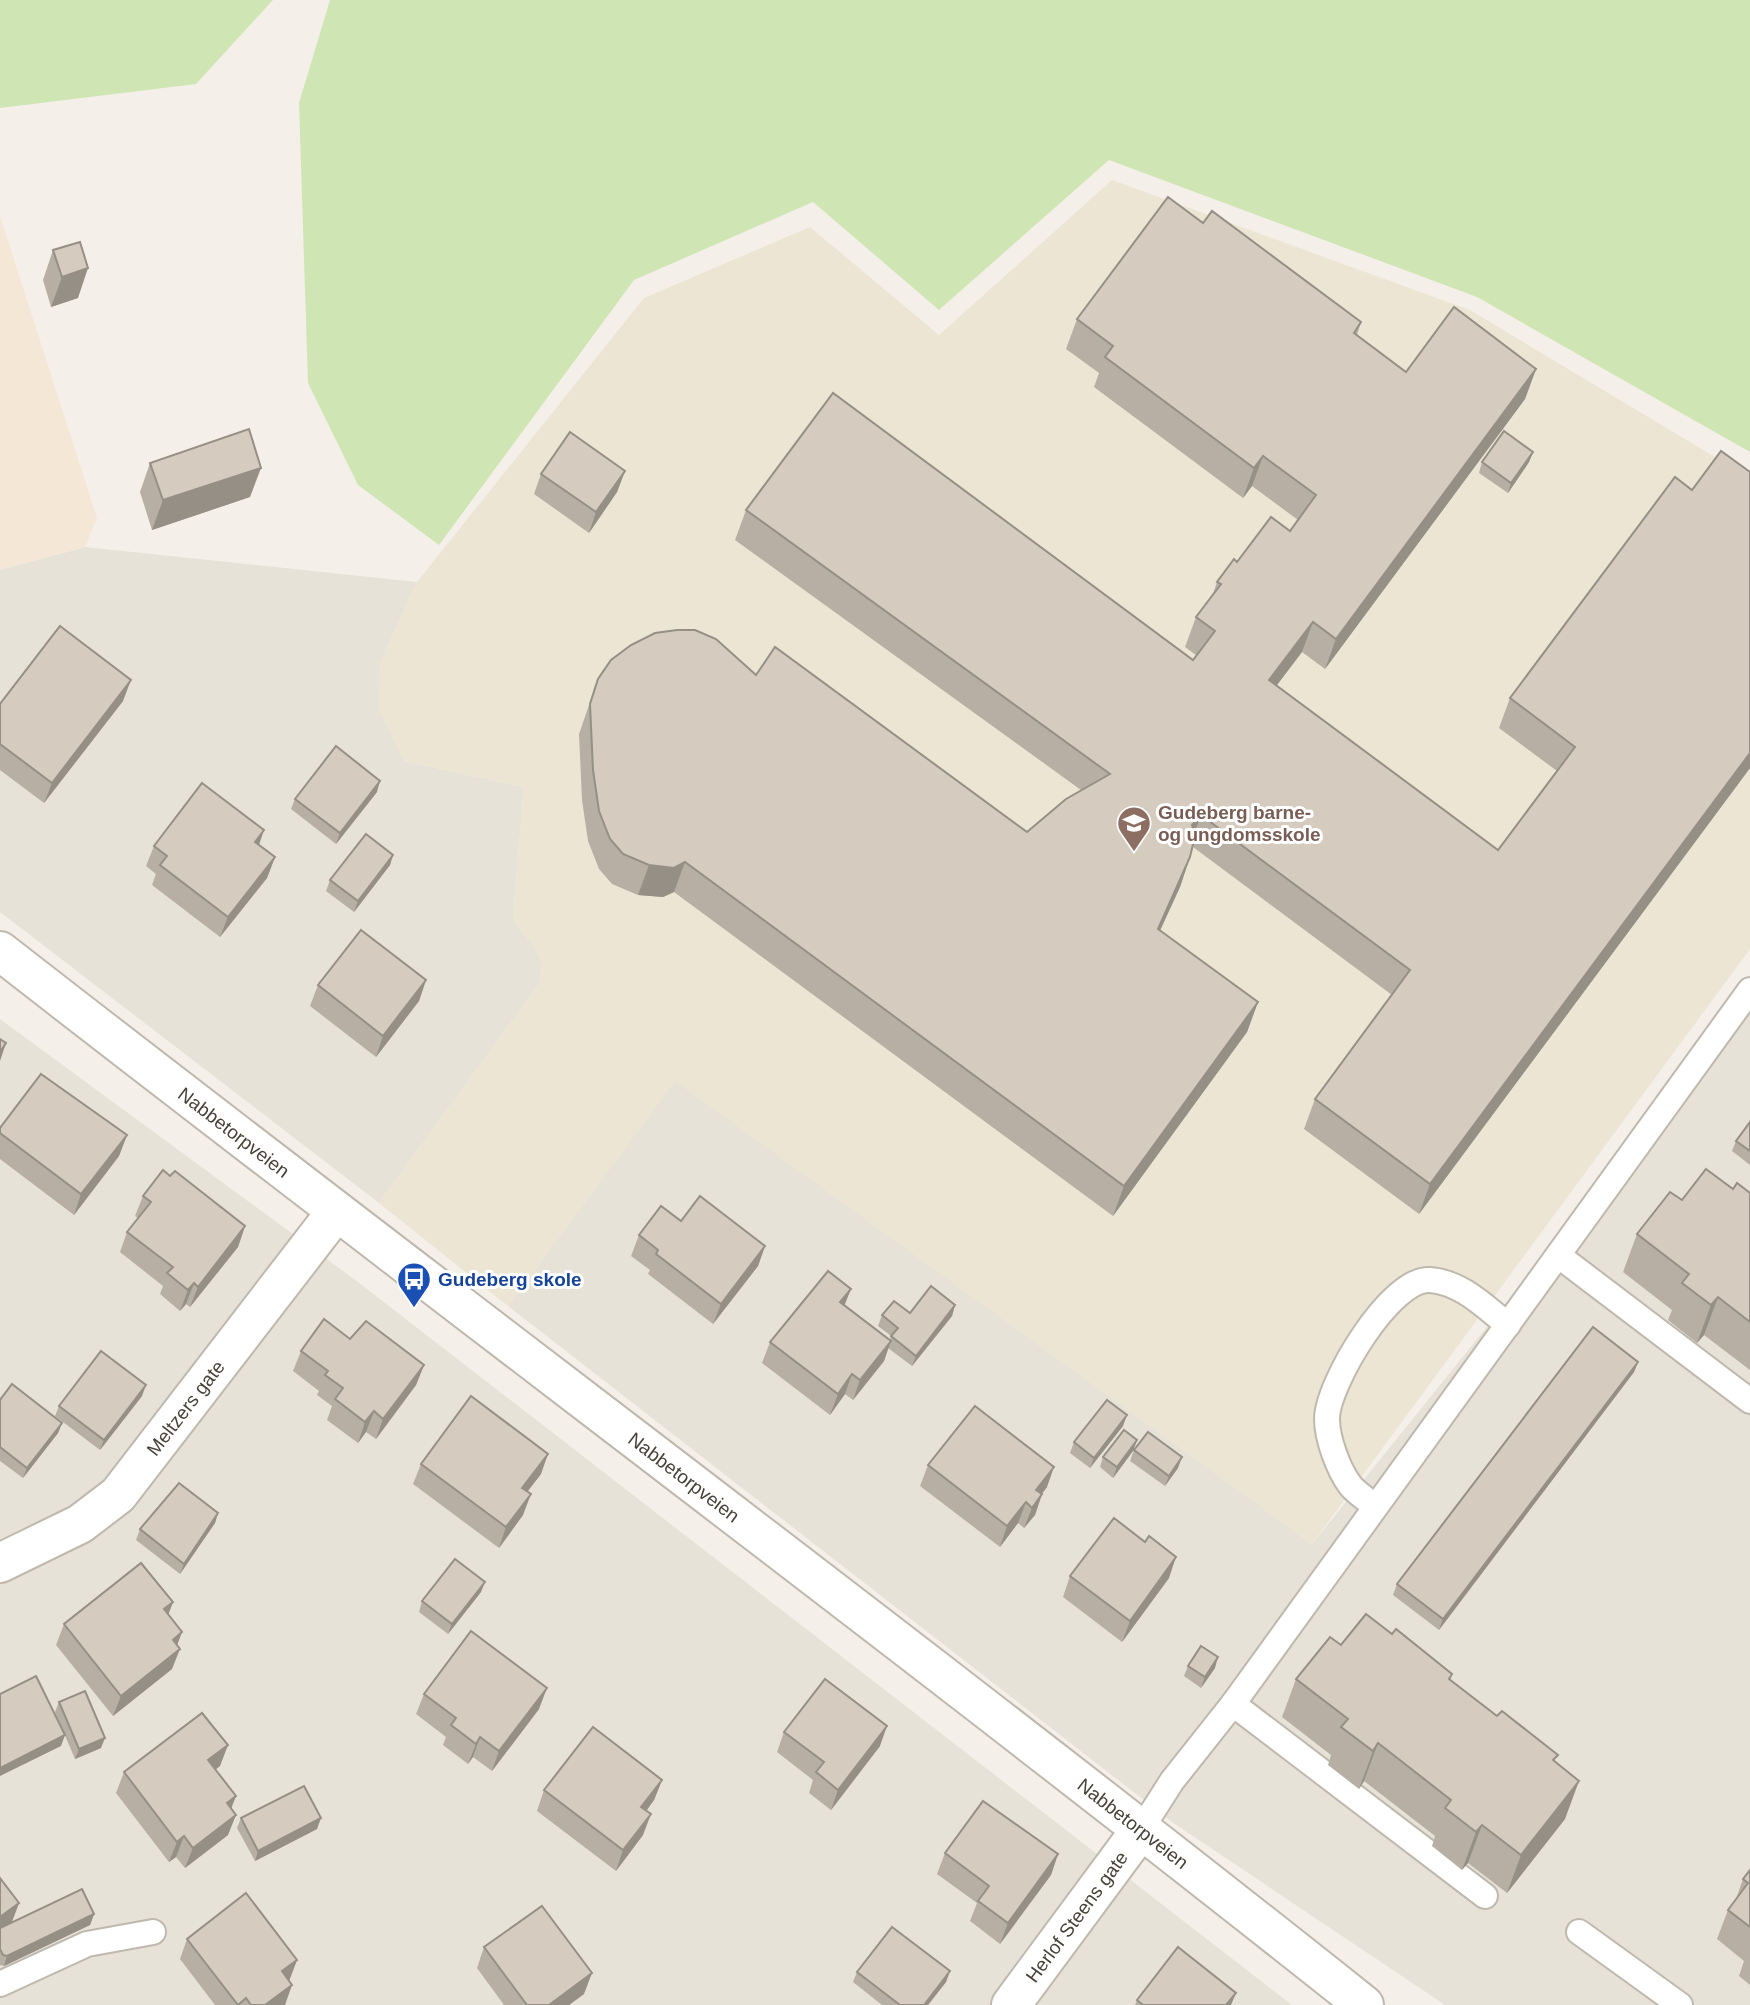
<svg xmlns="http://www.w3.org/2000/svg" width="1750" height="2005" viewBox="0 0 1750 2005" font-family="Arial,sans-serif">
	<style>
		.residential { fill: #e7e2d8 }
		.commercial { fill: #f4e7d6 }
		.education { fill: #ece5d4 }
		.green { fill: #d0e5b4 }
		.lines { fill: none; stroke-linecap: round; stroke-linejoin: round }
		.service-casing { stroke: #bfb8ac; stroke-width: 28 }
		.minor-casing { stroke: #bfb8ac; stroke-width: 42 }
		.tertiary-casing { stroke: #bfb8ac; stroke-width: 42 }
		.service { stroke: #fff; stroke-width: 24 }
		.minor { stroke: #fff; stroke-width: 38 }
		.tertiary { stroke: #fff; stroke-width: 38 }
		.wall { fill: #b7afa4 }
		.shaded-wall { fill: #958f86 }
		.building { fill: #d5ccbf; stroke: #958f86; stroke-width: 2 }
		.labels { text-anchor: middle; dominant-baseline: central; stroke-width: 6; stroke-linejoin: round; paint-order: stroke }
		.education-label { font-size: 19px; font-weight: bold; fill: #785e54; stroke: #fff; text-anchor: start }
		.street-label { font-size: 19px; fill: #474138; stroke: #fff }
		.transit-label { font-size: 19px; font-weight: bold; fill: #164399; stroke: #fff; text-anchor: start }
	</style>
	<rect width="100%" height="100%" fill="#f4f0e9"/>
	<g class="residential">
		<polygon points="85,547 417,582 380,663 404,761 524,787 513,919 536,949 542,964 540,983 379,1203 0,912 0,570"/>
		<polygon points="1750,1000 1750,2005 1445,2005 1172,1822 508,1306 675,1080 1312,1544"/>
		<polygon points="0,1019 358,1282 1292,2005 0,2005"/>
	</g>
	<polygon class="commercial" points="0,216 97,518 85,547 0,570"/>
	<polygon class="education" points="1112,180 1470,310 1750,478 1750,949 1312,1544 675,1081 508,1306 379,1203 540,983 542,965 536,949 513,919 524,787 404,761 379,709 380,663 417,582 644,298 810,227 939,335"/>
	<g class="green">
		<polygon points="0,0 273,0 196,84 0,108"/>
		<polygon points="330,0 1750,0 1750,452 1477,297 1109,160 939,310 813,202 634,280 439,545 358,485 308,383 299,103"/>
	</g>
	<g class="lines">
		<g class="service-casing">
			<g id="service">
				<polyline points="1559,1256 1750,1401"/>
				<path d="M1374,1506C1367,1499 1356,1493 1350,1485C1338,1469 1327,1438 1327,1419C1327,1384 1391,1277 1430,1280C1461,1282 1485,1307 1508,1325"/>
				<polyline points="1233,1704 1485,1896"/>
				<polyline points="1142,1828 1172,1781 1233,1704 1750,990"/>
				<polyline points="1579,1932 1680,2005"/>
				<polyline points="0,1984 87,1944 153,1932"/>
			</g>
		</g>
		<g class="minor-casing">
			<g id="minor">
				<path id="s1" d="M0,1563L80,1524L118,1495L336,1212"/>
				<path id="s2" d="M1011,2005L1142,1828"/>
			</g>
		</g>
		<g class="tertiary-casing">
			<g id="tertiary">
				<path id="s3" d="M0,951C453,1304 914,1647 1364,2005"/>
			</g>
		</g>
		<use href="#service" class="service"/>
		<use href="#minor" class="minor"/>
		<use href="#tertiary" class="tertiary"/>
	</g>
	<g class="wall">
		<polygon points="1203,223 1361,322 1357,335 1406,372 1536,369 1525,399 1325,669 1302,652 1276,686 1498,850 1557,771 1499,728 1510,698 1692,490 1750,472 1750,768 1419,1214 1304,1129 1315,1099 1392,995 1193,847 1190,857 1180,887 1160,930 1258,1002 1247,1032 1113,1216 674,892 663,897 638,895 612,884 599,869 588,841 582,800 579,734 598,679 756,675 1027,832 1081,790 735,540 746,510 1193,660 1196,655 1185,647 1196,617 1212,597 1217,582 1237,562 1290,531 1298,520 1252,486 1243,498 1094,387 1099,373 1066,349 1077,319"/>
		<polygon points="53,250 78,298 51,307 43,280"/>
		<polygon points="1533,452 1529,462 1508,493 1479,473 1482,462"/>
		<polygon points="150,463 250,497 152,530 140,492"/>
		<polygon points="625,471 617,492 589,533 534,494 541,474"/>
		<polygon points="123,701 44,803 0,770 0,704"/>
		<polygon points="377,792 336,844 291,809 295,799"/>
		<polygon points="259,845 275,857 267,878 220,937 152,885 156,874 146,866 154,846"/>
		<polygon points="393,855 390,865 354,912 326,891 330,880"/>
		<polygon points="426,980 419,1001 376,1057 310,1006 318,985"/>
		<polygon points="1750,1122 1750,1165 1732,1151 1736,1141"/>
		<polygon points="0,1128 127,1135 119,1156 74,1215 0,1159"/>
		<polygon points="170,1176 245,1226 238,1247 190,1307 186,1304 180,1311 160,1294 163,1286 120,1252 127,1232 138,1218 135,1216 143,1196"/>
		<polygon points="1733,1189 1750,1193 1750,1370 1704,1335 1697,1343 1668,1320 1672,1310 1623,1272 1637,1234 1682,1200"/>
		<polygon points="681,1221 765,1246 758,1266 713,1324 648,1274 650,1270 631,1256 639,1235"/>
		<polygon points="845,1305 890,1340 891,1336 878,1326 882,1315 910,1313 955,1305 952,1316 912,1366 888,1348 884,1361 853,1400 845,1394 830,1415 762,1363 770,1342"/>
		<polygon points="350,1339 424,1365 416,1385 376,1439 366,1432 358,1443 327,1420 332,1406 317,1395 319,1391 293,1371 301,1351"/>
		<polygon points="1638,1362 1634,1372 1439,1630 1393,1595 1397,1584"/>
		<polygon points="142,1396 100,1450 55,1416 59,1406"/>
		<polygon points="0,1400 62,1423 58,1433 23,1478 0,1461"/>
		<polygon points="1123,1426 1090,1468 1070,1453 1074,1442"/>
		<polygon points="1137,1440 1133,1451 1113,1478 1100,1467 1103,1457"/>
		<polygon points="1134,1450 1178,1468 1165,1486 1130,1461"/>
		<polygon points="421,1464 541,1474 527,1491 523,1515 499,1548 413,1484"/>
		<polygon points="928,1465 1047,1487 1042,1494 1035,1515 1024,1528 1018,1523 1000,1547 920,1486"/>
		<polygon points="218,1513 215,1523 180,1574 136,1540 140,1529"/>
		<polygon points="1070,1576 1169,1578 1122,1642 1063,1597"/>
		<polygon points="481,1592 448,1634 419,1612 422,1601"/>
		<polygon points="173,1602 168,1615 182,1632 177,1645 172,1669 113,1716 56,1645 64,1624"/>
		<polygon points="1392,1634 1452,1674 1450,1680 1555,1762 1565,1819 1507,1893 1468,1863 1462,1870 1432,1846 1435,1836 1364,1781 1359,1789 1328,1765 1331,1755 1282,1717 1296,1679 1341,1645"/>
		<polygon points="1188,1666 1215,1668 1201,1688 1184,1676"/>
		<polygon points="424,1694 539,1709 492,1771 473,1757 468,1764 443,1745 446,1737 416,1714"/>
		<polygon points="59,1702 101,1748 75,1759 55,1712"/>
		<polygon points="784,1732 880,1746 831,1810 809,1793 813,1780 777,1752"/>
		<polygon points="220,1766 215,1770 231,1809 228,1835 185,1868 176,1857 169,1862 116,1793 124,1772"/>
		<polygon points="662,1780 654,1800 646,1811 643,1835 616,1871 537,1811 544,1790"/>
		<polygon points="241,1818 317,1829 255,1861 237,1828"/>
		<polygon points="945,1853 1058,1854 1051,1875 1000,1944 970,1921 977,1903 937,1874"/>
		<polygon points="1750,1870 1750,1985 1739,1976 1744,1961 1717,1939 1728,1910 1736,1899 1743,1879"/>
		<polygon points="0,1878 19,1903 12,1922 94,1914 90,1925 4,1966 0,1965"/>
		<polygon points="187,1939 297,1960 289,1981 285,2005 215,2005 180,1959"/>
		<polygon points="484,1947 584,1994 569,2005 504,2005 477,1968"/>
		<polygon points="950,1971 946,1982 928,2005 882,2005 853,1982 857,1972"/>
		<polygon points="1137,2000 1231,2005 1135,2005"/>
	</g>
	<g class="shaded-wall">
		<polygon points="88,268 78,298 51,307 62,277"/>
		<polygon points="1536,369 1525,399 1325,669 1336,639"/>
		<polygon points="1533,452 1529,462 1508,493 1511,483"/>
		<polygon points="1263,456 1252,486 1243,498 1254,468"/>
		<polygon points="261,468 250,497 152,530 163,500"/>
		<polygon points="625,471 617,492 589,533 596,512"/>
		<polygon points="1313,622 1302,652 1258,710 1269,680"/>
		<polygon points="131,680 123,701 44,803 52,783"/>
		<polygon points="1750,753 1750,768 1419,1214 1430,1184"/>
		<polygon points="380,781 377,792 336,844 340,833"/>
		<polygon points="1201,815 1190,845 1192,825"/>
		<polygon points="264,830 257,851 255,842"/>
		<polygon points="393,855 390,865 354,912 358,901"/>
		<polygon points="275,857 267,878 220,937 228,917"/>
		<polygon points="1190,857 1180,887 1147,959 1158,929"/>
		<polygon points="685,862 674,892 663,897 638,895 649,865"/>
		<polygon points="426,980 419,1001 376,1057 383,1036"/>
		<polygon points="1258,1002 1247,1032 1113,1216 1124,1186"/>
		<polygon points="6,1043 0,1061 0,1052"/>
		<polygon points="127,1135 119,1156 74,1215 81,1194"/>
		<polygon points="245,1226 238,1247 190,1307 198,1287"/>
		<polygon points="765,1246 758,1266 713,1324 721,1304"/>
		<polygon points="194,1283 186,1304 180,1311 188,1290"/>
		<polygon points="851,1289 843,1309 840,1302"/>
		<polygon points="1718,1297 1704,1335 1697,1343 1711,1305"/>
		<polygon points="955,1305 952,1316 912,1366 916,1356"/>
		<polygon points="891,1341 884,1361 853,1400 860,1380"/>
		<polygon points="1638,1362 1634,1372 1439,1630 1443,1619"/>
		<polygon points="424,1365 416,1385 376,1439 383,1419"/>
		<polygon points="852,1374 845,1394 830,1415 838,1394"/>
		<polygon points="146,1385 142,1396 100,1450 104,1440"/>
		<polygon points="374,1411 366,1432 358,1443 365,1422"/>
		<polygon points="1127,1415 1123,1426 1090,1468 1094,1458"/>
		<polygon points="62,1423 58,1433 23,1478 27,1468"/>
		<polygon points="1137,1440 1133,1451 1113,1478 1117,1467"/>
		<polygon points="548,1454 541,1474 515,1508 522,1488"/>
		<polygon points="1182,1457 1178,1468 1165,1486 1169,1476"/>
		<polygon points="1054,1467 1047,1487 1031,1507 1036,1490"/>
		<polygon points="531,1494 523,1515 499,1548 506,1527"/>
		<polygon points="1042,1494 1035,1515 1024,1528 1032,1508"/>
		<polygon points="1026,1502 1018,1523 1000,1547 1007,1526"/>
		<polygon points="218,1513 215,1523 180,1574 184,1564"/>
		<polygon points="1176,1557 1169,1578 1122,1642 1130,1621"/>
		<polygon points="485,1582 481,1592 448,1634 452,1624"/>
		<polygon points="173,1602 165,1623 164,1609"/>
		<polygon points="182,1632 174,1653 180,1649 172,1669 113,1716 121,1696 173,1640"/>
		<polygon points="1218,1657 1215,1668 1201,1688 1205,1677"/>
		<polygon points="547,1688 539,1709 492,1771 499,1751"/>
		<polygon points="887,1726 880,1746 831,1810 838,1790"/>
		<polygon points="65,1735 61,1746 0,1776 0,1768"/>
		<polygon points="480,1737 473,1757 468,1764 476,1744"/>
		<polygon points="105,1738 101,1748 75,1759 79,1749"/>
		<polygon points="1378,1743 1364,1781 1359,1789 1373,1751"/>
		<polygon points="228,1745 220,1766 200,1781 208,1760"/>
		<polygon points="662,1780 654,1800 634,1828 641,1807"/>
		<polygon points="1579,1781 1565,1819 1507,1893 1521,1855"/>
		<polygon points="236,1796 228,1817 227,1803"/>
		<polygon points="651,1814 643,1835 616,1871 623,1850"/>
		<polygon points="236,1815 228,1835 185,1868 193,1848"/>
		<polygon points="321,1818 317,1829 255,1861 258,1851"/>
		<polygon points="1482,1825 1468,1863 1462,1870 1476,1832"/>
		<polygon points="184,1836 176,1857 169,1862 177,1842"/>
		<polygon points="1058,1854 1051,1875 1000,1944 1008,1923"/>
		<polygon points="19,1903 11,1924 0,1932 0,1917"/>
		<polygon points="94,1914 90,1925 4,1966 7,1956"/>
		<polygon points="297,1960 289,1981 282,1971"/>
		<polygon points="950,1971 946,1982 928,2005 924,2005"/>
		<polygon points="592,1973 584,1994 569,2005 549,2005"/>
		<polygon points="292,1985 285,2005 265,2005"/>
		<polygon points="1236,1993 1231,2005 1226,2005"/>
	</g>
	<g class="building">
		<polygon points="1168,197 1203,223 1212,211 1361,322 1354,333 1406,372 1454,307 1536,369 1336,639 1313,622 1269,680 1498,850 1575,747 1510,698 1675,477 1692,490 1721,451 1750,472 1750,753 1430,1184 1315,1099 1410,970 1201,815 1192,825 1195,836 1190,857 1158,929 1258,1002 1124,1186 685,862 674,868 649,865 623,854 610,839 599,811 593,770 590,704 598,679 611,660 631,645 655,633 677,630 695,630 716,639 756,675 775,647 1027,832 1066,799 1110,774 746,510 833,393 1193,660 1215,631 1196,617 1221,584 1217,582 1234,559 1237,562 1271,517 1290,531 1316,495 1263,456 1254,468 1105,357 1113,346 1077,319"/>
		<polygon points="80,242 88,268 62,277 53,250"/>
		<polygon points="249,429 261,468 163,500 150,463"/>
		<polygon points="1504,431 1533,452 1511,483 1482,462"/>
		<polygon points="570,432 625,471 596,512 541,474"/>
		<polygon points="60,626 131,680 52,783 0,744 0,704"/>
		<polygon points="336,746 380,781 340,833 295,799"/>
		<polygon points="202,783 264,830 255,842 275,857 228,917 160,865 167,856 154,846"/>
		<polygon points="366,834 393,855 358,901 330,880"/>
		<polygon points="361,930 426,980 383,1036 318,985"/>
		<polygon points="0,1039 6,1043 0,1052"/>
		<polygon points="41,1074 127,1135 81,1194 0,1133 0,1128"/>
		<polygon points="1750,1122 1750,1151 1736,1141"/>
		<polygon points="1706,1169 1733,1189 1737,1183 1750,1193 1750,1322 1718,1297 1711,1305 1682,1283 1689,1274 1637,1234 1670,1192 1682,1200"/>
		<polygon points="163,1170 170,1176 175,1171 245,1226 198,1287 194,1283 188,1290 167,1273 173,1267 127,1232 151,1202 143,1196"/>
		<polygon points="700,1196 765,1246 721,1304 656,1254 658,1250 639,1235 661,1206 681,1221"/>
		<polygon points="828,1271 851,1289 840,1302 891,1341 860,1380 852,1374 838,1394 770,1342"/>
		<polygon points="931,1286 955,1305 916,1356 891,1336 898,1328 882,1315 894,1301 910,1313"/>
		<polygon points="324,1319 350,1339 366,1321 424,1365 383,1419 374,1411 365,1422 335,1399 343,1388 325,1375 328,1371 301,1351"/>
		<polygon points="1593,1327 1638,1362 1443,1619 1397,1584"/>
		<polygon points="101,1351 146,1385 104,1440 59,1406"/>
		<polygon points="12,1384 62,1423 27,1468 0,1447 0,1400"/>
		<polygon points="471,1396 548,1454 522,1488 531,1494 506,1527 421,1464"/>
		<polygon points="1107,1400 1127,1415 1094,1458 1074,1442"/>
		<polygon points="975,1406 1054,1467 1036,1490 1042,1494 1032,1508 1026,1502 1007,1526 928,1465"/>
		<polygon points="1124,1430 1137,1440 1117,1467 1103,1457"/>
		<polygon points="1148,1432 1182,1457 1169,1476 1134,1450"/>
		<polygon points="179,1483 218,1513 184,1564 140,1529"/>
		<polygon points="1114,1518 1145,1542 1149,1536 1176,1557 1130,1621 1070,1576"/>
		<polygon points="455,1559 485,1582 452,1624 422,1601"/>
		<polygon points="141,1563 173,1602 164,1609 182,1632 173,1640 180,1649 121,1696 64,1624"/>
		<polygon points="1366,1614 1392,1634 1396,1629 1452,1674 1449,1679 1497,1716 1502,1711 1558,1755 1553,1760 1579,1781 1521,1855 1482,1825 1476,1832 1445,1808 1451,1800 1378,1743 1373,1751 1341,1727 1348,1719 1296,1679 1330,1637 1341,1645"/>
		<polygon points="471,1631 547,1688 499,1751 480,1737 476,1744 451,1725 456,1718 424,1694"/>
		<polygon points="1201,1646 1218,1657 1205,1677 1188,1666"/>
		<polygon points="36,1676 65,1735 0,1768 0,1694"/>
		<polygon points="825,1679 887,1726 838,1790 816,1772 824,1762 784,1732"/>
		<polygon points="85,1691 105,1738 79,1749 59,1702"/>
		<polygon points="202,1713 228,1745 208,1760 236,1796 227,1803 236,1815 193,1848 184,1836 177,1842 124,1772"/>
		<polygon points="593,1727 662,1780 641,1807 651,1814 623,1850 544,1790"/>
		<polygon points="304,1786 321,1818 258,1851 241,1818"/>
		<polygon points="983,1801 1058,1854 1008,1923 978,1901 989,1886 945,1853"/>
		<polygon points="1750,1870 1750,1927 1728,1910 1748,1883 1743,1879"/>
		<polygon points="0,1878 19,1903 0,1917"/>
		<polygon points="82,1889 94,1914 7,1956 3,1955 0,1949 0,1928"/>
		<polygon points="246,1893 297,1960 282,1971 292,1985 265,2005 251,2005 246,1998 238,2005 187,1939"/>
		<polygon points="542,1906 592,1973 549,2005 527,2005 484,1947"/>
		<polygon points="892,1927 950,1971 924,2005 900,2005 857,1972"/>
		<polygon points="1178,1947 1236,1993 1226,2005 1143,2005 1137,2000"/>
	</g>
	<defs>
		<g id="school-pin" transform="scale(1.75)"><path d="M0 17L-7.5 6A9.5 9.5 0 1 1 7.5 6Z" fill="#8d6e63" stroke="#fff"/><path d="M0-5L7-2L0 1L-7-2ZM-4 1L0 2.5L4 1V4Q0 6-4 4Z" fill="#fff"/></g>
		<g id="bus-pin" transform="scale(1.75)"><path d="M0 17L-7.5 6A9.5 9.5 0 1 1 7.5 6Z" fill="#1a4fb4" stroke="#fff"/><path d="M-5-6H5V4H4V6H2V4H-2V6H-4V4H-5ZM-3.5-4V0h7V-4ZM-3.5 1.2v1.5H-2V1.2ZM2 1.2v1.5H3.5V1.2Z" fill="#fff"/></g>
	</defs>
	<g fill-rule="evenodd">
		<use href="#school-pin" x="1134" y="823"/>
		<use href="#bus-pin" x="414" y="1279"/>
	</g>
	<g class="labels">
		<g class="education-label">
			<text x="1158" y="812">Gudeberg barne-<tspan x="1158" dy="22">og ungdomsskole</tspan></text>
		</g>
		<g class="street-label">
			<text stroke="none"><textPath href="#s3" startOffset="296">Nabbetorpveien</textPath></text>
			<text stroke="none"><textPath href="#s1" startOffset="247">Meltzers gate</textPath></text>
			<text stroke="none"><textPath href="#s3" startOffset="863">Nabbetorpveien</textPath></text>
			<text stroke="none"><textPath href="#s3" startOffset="1430">Nabbetorpveien</textPath></text>
			<text stroke="none"><textPath href="#s2" startOffset="110">Herlof Steens gate</textPath></text>
		</g>
		<g class="transit-label">
			<text x="438" y="1279">Gudeberg skole</text>
		</g>
	</g>
</svg>
